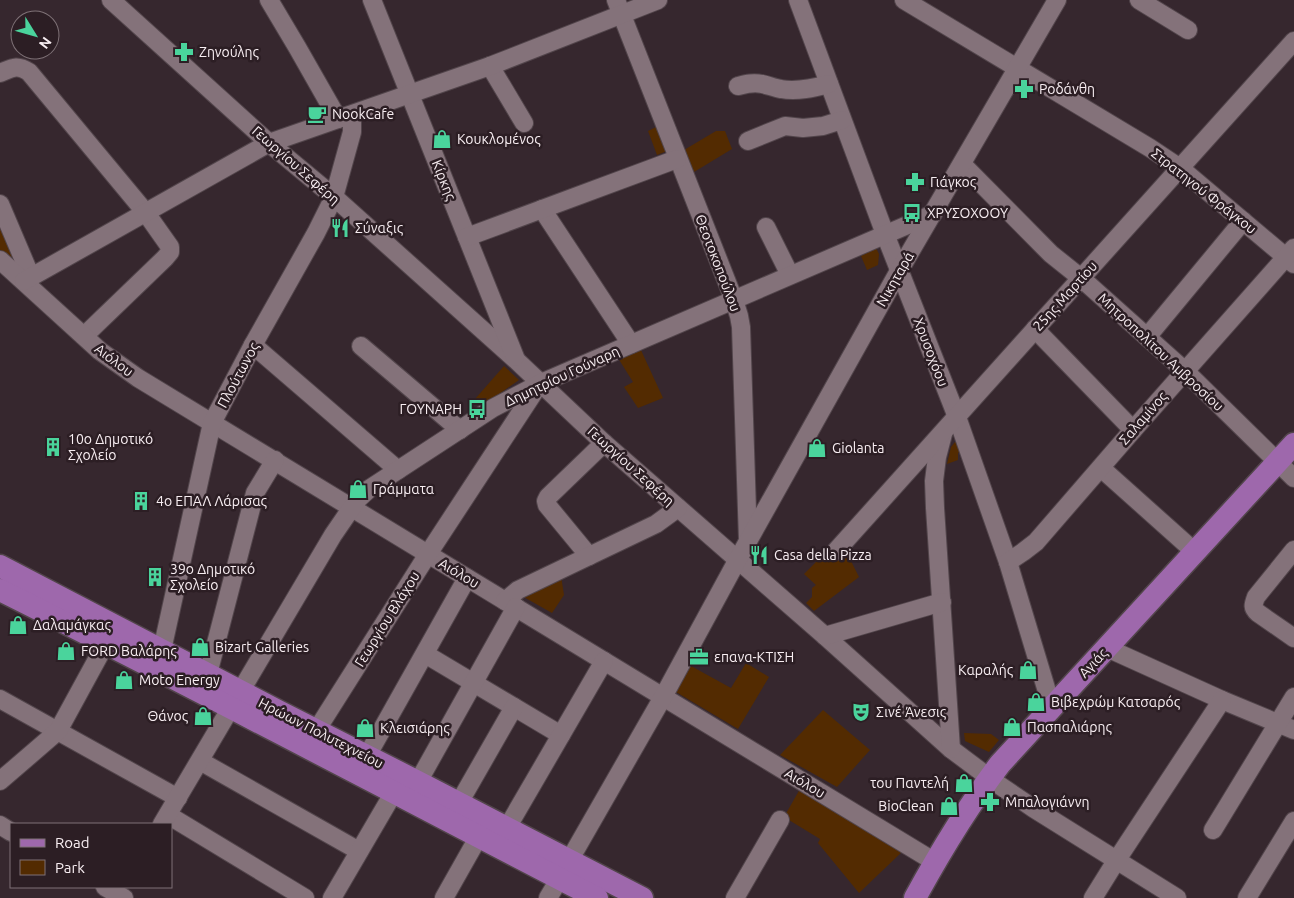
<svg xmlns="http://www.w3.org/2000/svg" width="1294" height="898" viewBox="0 0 1294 898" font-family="Ubuntu,sans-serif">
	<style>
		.green { fill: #532b01 }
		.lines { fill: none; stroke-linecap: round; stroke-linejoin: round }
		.minor-casing { stroke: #52454b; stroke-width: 20 }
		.major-casing { stroke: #52454b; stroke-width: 25 }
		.minor { stroke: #84727a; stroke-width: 18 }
		.major { stroke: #9e68ac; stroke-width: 22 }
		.labels { text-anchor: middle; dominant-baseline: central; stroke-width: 5; stroke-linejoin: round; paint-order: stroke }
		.poi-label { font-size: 14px; fill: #f8eef2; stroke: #2c1e24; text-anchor: start }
		.street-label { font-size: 14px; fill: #f8eef2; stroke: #2c1e24 }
	</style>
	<rect width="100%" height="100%" fill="#36272e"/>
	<g class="green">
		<polygon points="658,126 667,151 657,155 648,131"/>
		<polygon points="716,131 725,131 732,149 694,172 684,150"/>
		<polygon points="0,213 23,271 0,256"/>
		<polygon points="876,248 879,254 878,265 867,270 861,256"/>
		<polygon points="640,348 663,398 638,408 624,387 633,382 618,358"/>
		<polygon points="504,366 519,380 482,406 475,399"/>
		<polygon points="955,442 957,442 961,450 958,453 958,460 947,464 951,447"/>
		<polygon points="847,553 859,577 814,611 806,603 812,597 812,588 816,585 804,574 824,554"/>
		<polygon points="561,576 564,595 552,613 522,596"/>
		<polygon points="746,663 769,677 738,729 676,692 691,666 731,688"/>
		<polygon points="823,710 870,750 837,787 780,755"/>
		<polygon points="964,733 991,734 999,740 989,752 965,741"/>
		<polygon points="800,789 904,850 859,893 818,843 820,839 784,817"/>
	</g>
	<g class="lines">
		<g class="minor-casing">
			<g id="minor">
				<polyline points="111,0 269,143 334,197 516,360 604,443 825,636 951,749 999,785 1033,808 1177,898"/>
				<polyline points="269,0 297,47 338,119"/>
				<polyline points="372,0 515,357"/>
				<polyline points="616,0 734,300 739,316 741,327 748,541"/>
				<polyline points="798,0 885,234 957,417 1008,562 1052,708"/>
				<polyline points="904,0 1150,148 1180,168 1294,264"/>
				<polyline points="1139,0 1188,30"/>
				<polyline points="490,66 524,123"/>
				<path d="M0,73C12,68 17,64 29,72L146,213L170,247V252L165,258L84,336"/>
				<path d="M738,86C746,84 753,82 762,84C768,85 774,88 781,89C797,92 814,88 829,84"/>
				<polyline points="748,141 785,126 803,128 823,126 842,120"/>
				<polyline points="962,164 1051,254 1081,278 1185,371 1294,478"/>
				<polyline points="0,204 31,277"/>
				<polyline points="542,209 631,344"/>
				<polyline points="766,227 790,275"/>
				<polyline points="467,237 677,159"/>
				<polyline points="0,260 100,351 138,378 935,862"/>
				<polyline points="24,281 269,143 490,66 658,0"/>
				<polyline points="1035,329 1133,430"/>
				<polyline points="1147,337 1243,221"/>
				<polyline points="253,345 398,470"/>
				<polyline points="361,346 460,430"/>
				<polyline points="943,434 937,457 934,481 935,508 951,749"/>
				<polyline points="1101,468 1195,552"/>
				<path d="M1294,550L1256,597C1253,605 1252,608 1258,613L1294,638"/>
				<polyline points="836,551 1294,41"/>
				<polyline points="589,556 547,505 546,501 548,497 604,443"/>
				<polyline points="1008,562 1023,552 1036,542 1133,430 1294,248"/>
				<polyline points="505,601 518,590 656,524 678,508"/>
				<polyline points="825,636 942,602"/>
				<polyline points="1107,648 1222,700 1294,730"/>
				<polyline points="162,650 212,423 253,345 316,233 334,197 352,132 352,115"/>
				<polyline points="425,654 561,735"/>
				<polyline points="208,674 255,493 275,460"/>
				<polyline points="0,699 178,798"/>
				<polyline points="316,731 428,554 540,383"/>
				<polyline points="367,756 467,578"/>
				<polyline points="200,761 359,851"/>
				<polyline points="0,781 58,731 106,643"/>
				<polyline points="418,782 516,607"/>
				<polyline points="459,803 514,707"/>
				<polyline points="168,815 305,898"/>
				<polyline points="162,824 333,535 357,500 369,489 493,408 541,383 933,214"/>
				<polyline points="0,825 11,832"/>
				<polyline points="507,828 604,661"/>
				<polyline points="1213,830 1294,697"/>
				<polyline points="569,861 663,697 738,559 899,271 1057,0"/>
				<polyline points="105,887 124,898"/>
				<polyline points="332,898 394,792"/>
				<polyline points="444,898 479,836"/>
				<polyline points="548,898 560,878"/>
				<polyline points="735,898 780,820"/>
				<polyline points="1093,898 1116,861 1222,700"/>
				<polyline points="1247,898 1294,821"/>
			</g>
		</g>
		<g class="major-casing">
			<g id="major">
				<polyline points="0,566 278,711 418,782 642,898"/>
				<path d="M0,590C200,690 398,795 597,898"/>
				<path d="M915,898C940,852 968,806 1000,764L1294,444"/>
			</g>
		</g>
		<use href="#minor" class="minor"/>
		<use href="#major" class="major"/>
	</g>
	<defs>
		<g id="pharmacy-bare" transform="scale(1.5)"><path d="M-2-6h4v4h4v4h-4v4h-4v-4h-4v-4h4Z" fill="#4ad49c" stroke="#2c1e24" stroke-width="2.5" paint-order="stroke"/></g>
		<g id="cafe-bare" transform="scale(1.5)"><path d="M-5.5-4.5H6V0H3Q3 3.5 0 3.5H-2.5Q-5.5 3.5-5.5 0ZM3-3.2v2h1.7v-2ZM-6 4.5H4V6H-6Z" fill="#4ad49c" stroke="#2c1e24" stroke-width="2.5" paint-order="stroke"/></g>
		<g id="shop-bare" transform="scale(1.5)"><path d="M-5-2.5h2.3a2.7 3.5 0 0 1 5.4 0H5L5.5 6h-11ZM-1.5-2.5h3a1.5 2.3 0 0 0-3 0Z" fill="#4ad49c" stroke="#2c1e24" stroke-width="2.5" paint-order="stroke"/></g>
		<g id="bus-bare" transform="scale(1.5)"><path d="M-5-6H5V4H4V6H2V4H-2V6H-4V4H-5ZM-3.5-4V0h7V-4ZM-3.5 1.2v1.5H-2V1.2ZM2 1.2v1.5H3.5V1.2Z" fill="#4ad49c" stroke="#2c1e24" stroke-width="2.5" paint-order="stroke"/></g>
		<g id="restaurant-bare" transform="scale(1.5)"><path d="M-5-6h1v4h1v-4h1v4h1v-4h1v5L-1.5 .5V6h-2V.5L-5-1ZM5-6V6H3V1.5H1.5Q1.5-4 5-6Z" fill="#4ad49c" stroke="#2c1e24" stroke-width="2.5" paint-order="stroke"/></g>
		<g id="building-bare" transform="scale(1.5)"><path d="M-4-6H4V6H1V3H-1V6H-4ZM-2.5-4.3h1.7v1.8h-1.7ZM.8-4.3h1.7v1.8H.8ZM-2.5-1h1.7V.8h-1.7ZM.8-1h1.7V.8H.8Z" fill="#4ad49c" stroke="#2c1e24" stroke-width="2.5" paint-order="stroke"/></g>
		<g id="office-bare" transform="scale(1.5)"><path d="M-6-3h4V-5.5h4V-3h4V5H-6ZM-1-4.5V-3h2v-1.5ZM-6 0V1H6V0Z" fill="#4ad49c" stroke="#2c1e24" stroke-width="2.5" paint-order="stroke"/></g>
		<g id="theatre-bare" transform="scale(1.5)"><path d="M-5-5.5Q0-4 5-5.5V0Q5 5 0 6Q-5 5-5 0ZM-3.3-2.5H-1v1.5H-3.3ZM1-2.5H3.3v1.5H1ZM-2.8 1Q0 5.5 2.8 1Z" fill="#4ad49c" stroke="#2c1e24" stroke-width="2.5" paint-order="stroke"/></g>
	</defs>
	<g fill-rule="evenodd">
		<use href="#pharmacy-bare" x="184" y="52"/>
		<use href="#pharmacy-bare" x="1024" y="89"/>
		<use href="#cafe-bare" x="317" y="114"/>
		<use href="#shop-bare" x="442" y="139"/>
		<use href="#pharmacy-bare" x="915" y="182"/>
		<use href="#bus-bare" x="912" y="213"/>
		<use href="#restaurant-bare" x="340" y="228"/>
		<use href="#bus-bare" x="477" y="409"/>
		<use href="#building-bare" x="53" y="447"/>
		<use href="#shop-bare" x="817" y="448"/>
		<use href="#shop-bare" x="358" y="489"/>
		<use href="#building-bare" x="141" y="501"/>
		<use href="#restaurant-bare" x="759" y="555"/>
		<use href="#building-bare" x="155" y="577"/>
		<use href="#shop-bare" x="18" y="625"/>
		<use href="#shop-bare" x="200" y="647"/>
		<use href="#shop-bare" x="66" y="651"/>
		<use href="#office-bare" x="699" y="657"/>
		<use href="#shop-bare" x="1028" y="670"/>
		<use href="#shop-bare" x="124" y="680"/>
		<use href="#shop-bare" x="1036" y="702"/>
		<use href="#theatre-bare" x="861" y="712"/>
		<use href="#shop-bare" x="203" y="716"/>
		<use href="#shop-bare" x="1012" y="727"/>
		<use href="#shop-bare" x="365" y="728"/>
		<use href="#shop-bare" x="964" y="783"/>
		<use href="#pharmacy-bare" x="990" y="802"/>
		<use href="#shop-bare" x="949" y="806"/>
	</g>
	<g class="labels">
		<g class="poi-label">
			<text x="199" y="52">Ζηνούλης</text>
			<text x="1039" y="89">Ροδάνθη</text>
			<text x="332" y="114">NookCafe</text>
			<text x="457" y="139">Κουκλομένος</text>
			<text x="930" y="182">Γιάγκος</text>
			<text x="927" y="213">ΧΡΥΣΟΧΟΟΥ</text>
			<text x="355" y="228">Σύναξις</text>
			<text x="462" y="409" text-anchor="end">ΓΟΥΝΑΡΗ</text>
			<text x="68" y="439">10ο Δημοτικό<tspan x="68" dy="16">Σχολείο</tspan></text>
			<text x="832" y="448">Giolanta</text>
			<text x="373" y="489">Γράμματα</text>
			<text x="156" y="501">4ο ΕΠΑΛ Λάρισας</text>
			<text x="774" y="555">Casa della Pizza</text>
			<text x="170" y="569">39ο Δημοτικό<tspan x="170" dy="16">Σχολείο</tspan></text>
			<text x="33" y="625">Δαλαμάγκας</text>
			<text x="215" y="647">Bizart Galleries</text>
			<text x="81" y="651">FORD Βαλάρης</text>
			<text x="714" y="657">επανα-ΚΤΙΣΗ</text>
			<text x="1013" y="670" text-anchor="end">Καραλής</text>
			<text x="139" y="680">Moto Energy</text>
			<text x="1051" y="702">Βιβεχρώμ Κατσαρός</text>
			<text x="876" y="712">Σινέ Άνεσις</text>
			<text x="188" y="716" text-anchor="end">Θάνος</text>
			<text x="1027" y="727">Πασπαλιάρης</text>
			<text x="380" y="728">Κλεισιάρης</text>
			<text x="949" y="783" text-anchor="end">του Παντελή</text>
			<text x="1005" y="802">Μπαλογιάννη</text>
			<text x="934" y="806" text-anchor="end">BioClean</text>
		</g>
		<g class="street-label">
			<text transform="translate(296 165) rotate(41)">Γεωργίου Σεφέρη</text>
			<text transform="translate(444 180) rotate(68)">Κίρκης</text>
			<text transform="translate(1204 191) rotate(38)">Στρατηγού Φράγκου</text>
			<text transform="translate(718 263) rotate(69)">Θεοτοκοπούλου</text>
			<text transform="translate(895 279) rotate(-60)">Νικηταρά</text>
			<text transform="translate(1065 296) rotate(-48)">25ης Μαρτίου</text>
			<text transform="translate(931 352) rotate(69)">Χρυσοχόου</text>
			<text transform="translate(1161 352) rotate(43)">Μητροπολίτου Αμβροσίου</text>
			<text transform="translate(114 360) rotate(37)">Αιόλου</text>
			<text transform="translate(238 375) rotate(-62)">Πλούτωνος</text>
			<text transform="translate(562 376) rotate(-25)">Δημητρίου Γούναρη</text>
			<text transform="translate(1143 418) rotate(-49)">Σαλαμίνος</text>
			<text transform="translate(631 466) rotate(42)">Γεωργίου Σεφέρη</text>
			<text transform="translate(459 573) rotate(31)">Αιόλου</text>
			<text transform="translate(387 619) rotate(-58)">Γεωργίου Βλάχου</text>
			<text transform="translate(1093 663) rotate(-47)">Αγιάς</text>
			<text transform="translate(321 733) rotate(27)">Ηρώων Πολυτεχνείου</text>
			<text transform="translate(805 783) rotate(31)">Αιόλου</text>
		</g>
	</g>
	<rect x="10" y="823" width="162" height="65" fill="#2c1e24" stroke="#7e7176"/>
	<rect x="20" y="839" width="25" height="8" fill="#9e68ac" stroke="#7e7176"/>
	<text x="55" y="848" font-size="15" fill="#f8eef2">Road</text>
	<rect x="20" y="860" width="25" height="15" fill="#532b01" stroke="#7e7176"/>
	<text x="55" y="873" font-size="15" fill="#f8eef2">Park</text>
	<g transform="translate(35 35) rotate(127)"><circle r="24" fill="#2c1e24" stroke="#7e7176"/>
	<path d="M0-4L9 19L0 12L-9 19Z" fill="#4ad49c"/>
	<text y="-8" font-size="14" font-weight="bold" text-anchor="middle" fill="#f8eef2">N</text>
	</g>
</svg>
